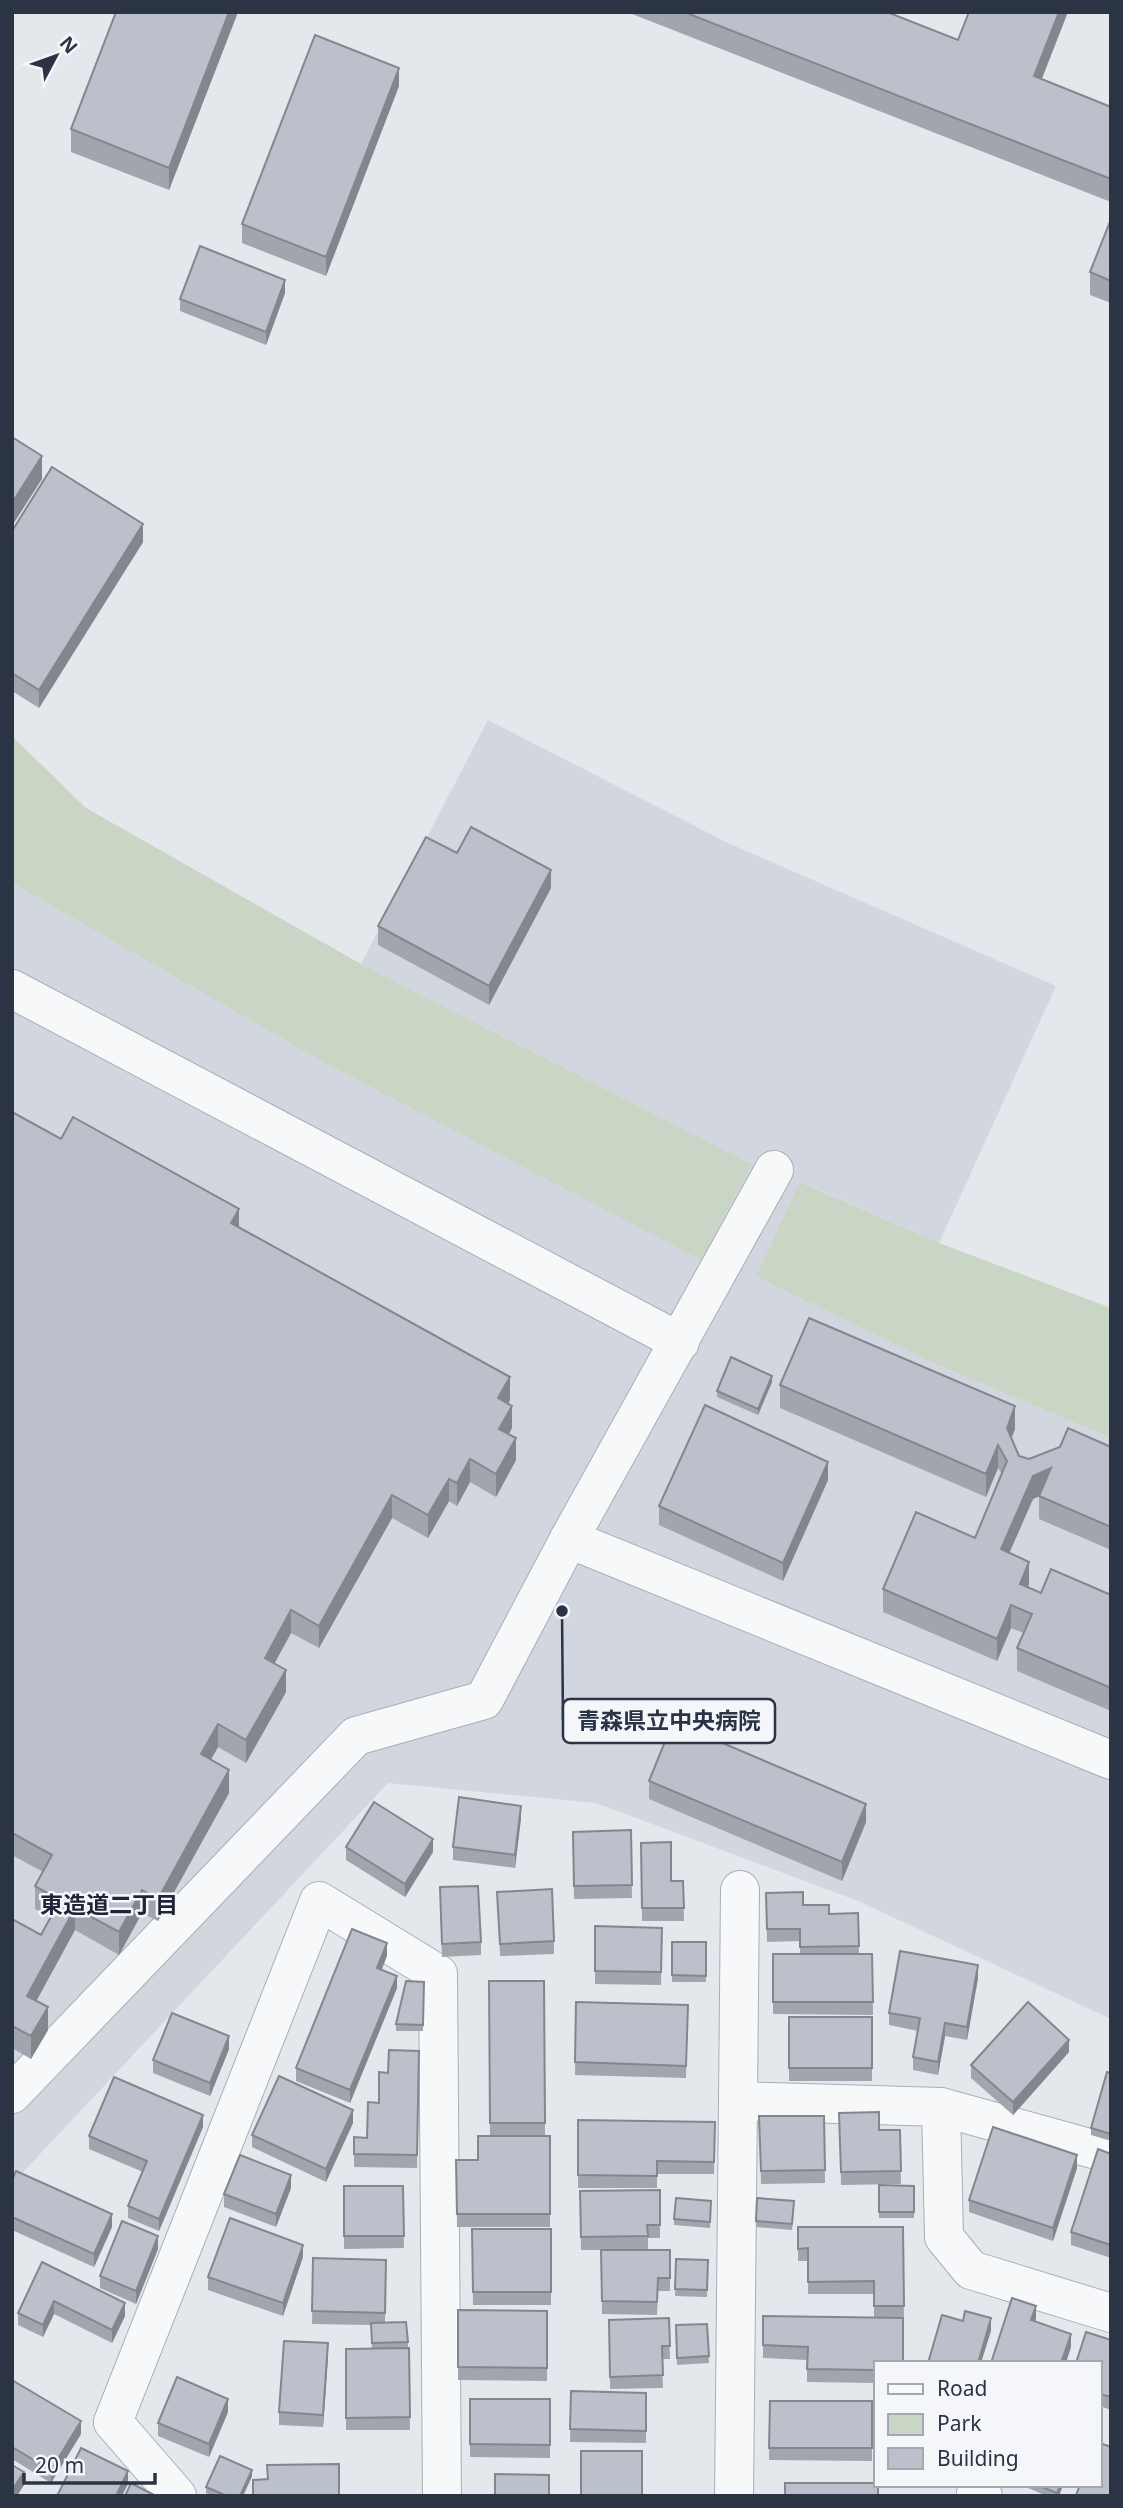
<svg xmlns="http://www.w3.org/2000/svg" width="1123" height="2508" viewBox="0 0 1123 2508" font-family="'Noto Sans','Noto Sans JP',sans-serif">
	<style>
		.built { fill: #d2d6de }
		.green { fill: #c9d6c5 }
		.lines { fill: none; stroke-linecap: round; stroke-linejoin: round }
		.minor-casing { stroke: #a9aeb7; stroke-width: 40 }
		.minor { stroke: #f7f8fa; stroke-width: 38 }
		.wall { fill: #a1a5ae }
		.shaded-wall { fill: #83868d }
		.building { fill: #bbc0ca; stroke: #83868d; stroke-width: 2 }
		.labels { text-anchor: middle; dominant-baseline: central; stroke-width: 5; stroke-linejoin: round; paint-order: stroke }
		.neighbourhood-label { font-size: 23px; font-weight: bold; fill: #1d2536; stroke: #f4f6f9 }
		.leader { fill: none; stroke: #2b3445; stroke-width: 2.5 }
		.callout-dot { fill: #2b3445; stroke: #f4f6f9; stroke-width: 2.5 }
		.callout { fill: #f4f6f9; stroke: #2b3445; stroke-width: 2.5 }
		.callout-label { font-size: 23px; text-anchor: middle; font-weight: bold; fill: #2b3445 }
	</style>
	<rect width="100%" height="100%" fill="#e4e7ec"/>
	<polygon class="built" points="488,720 728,843 1056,986 939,1243 801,1182 938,1365 1111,1438 1111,2019 858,1901 596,1803 388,1783 12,2184 12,883 321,1061 700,1259 752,1164 361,964"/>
	<g class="green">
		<polygon points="12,736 86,808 361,964 752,1164 701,1260 321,1061 12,883"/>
		<polygon points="800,1182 939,1243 1111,1308 1111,1438 938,1365 756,1276"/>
	</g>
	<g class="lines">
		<g class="minor-casing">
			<g id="minor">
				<polyline points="12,989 680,1342"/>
				<polyline points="569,1539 1111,1760"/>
				<polyline points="12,2094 356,1736 484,1700 569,1539 774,1170"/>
				<polyline points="738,2101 740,1890"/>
				<polyline points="941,2107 1111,2154"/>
				<polyline points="976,2493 983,2496"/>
				<polyline points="177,2496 113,2422 319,1901 438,1974 442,2496"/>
				<polyline points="734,2496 738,2101 941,2107 944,2237 971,2270 1111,2313"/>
			</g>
		</g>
		<use href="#minor" class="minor"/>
	</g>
	<g class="wall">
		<polygon points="238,12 169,190 71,152 71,129"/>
		<polygon points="627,12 887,12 1041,79 1111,107 1111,202"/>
		<polygon points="399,86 326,276 242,243 242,224"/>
		<polygon points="1111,219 1111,303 1090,295 1090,272"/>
		<polygon points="285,293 266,345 180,311 180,299"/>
		<polygon points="12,531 143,542 39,708 12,691"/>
		<polygon points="457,853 551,888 489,1005 378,945 378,926"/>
		<polygon points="12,1112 61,1139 239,1227 510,1400 508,1403 512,1428 509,1434 516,1460 496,1497 470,1482 457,1506 449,1501 428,1538 392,1518 319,1648 291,1633 274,1663 286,1692 246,1763 218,1747 211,1759 229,1793 158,1921 142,1913 119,1955 75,1930 36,2001 48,2030 31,2059 12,2048 12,1919 41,1935 50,1917 35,1909 35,1886 43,1872 12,1855"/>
		<polygon points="772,1382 758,1415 717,1397 717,1391"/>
		<polygon points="780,1385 1015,1429 1011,1438 1019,1456 1029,1459 1111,1447 1111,1550 1039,1519 1039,1496 1033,1499 1009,1553 1029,1584 1028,1588 1041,1593 1111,1595 1111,1711 1017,1671 1017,1648 1024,1633 1011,1628 997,1661 883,1612 883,1589 975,1538 1002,1474 998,1468 986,1497 780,1408"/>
		<polygon points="828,1480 783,1581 659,1525 659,1506"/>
		<polygon points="649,1781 866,1822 842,1881 649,1799"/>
		<polygon points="521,1818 515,1868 453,1860 453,1847"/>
		<polygon points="631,1830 632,1898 574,1899 573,1832"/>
		<polygon points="641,1843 671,1881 683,1881 684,1921 642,1921"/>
		<polygon points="346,1847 433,1852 405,1897 346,1860"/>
		<polygon points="497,1892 554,1941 554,1954 500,1956"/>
		<polygon points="766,1893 829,1914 858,1913 859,1954 872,1954 873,2015 773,2014 773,1954 800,1954 800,1941 767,1942"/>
		<polygon points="440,1900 481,1942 481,1955 442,1957"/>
		<polygon points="595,1926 662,1928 661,1985 595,1984"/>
		<rect x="672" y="1942" width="34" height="40"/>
		<polygon points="387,1956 382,1969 397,1988 350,2103 296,2081 296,2068"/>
		<polygon points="978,1978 967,2040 945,2036 938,2075 913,2070 913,2057 918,2031 889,2025 889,2013"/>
		<polygon points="489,1981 544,1981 545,2136 490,2136"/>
		<polygon points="424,1982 423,2031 396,2031 396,2024"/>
		<polygon points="576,2002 688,2005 686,2078 575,2075"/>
		<rect x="789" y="2017" width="83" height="64"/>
		<polygon points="229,2049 210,2096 153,2073 153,2060"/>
		<polygon points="419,2051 417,2168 354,2167 354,2137 367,2138 388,2073"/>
		<polygon points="1069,2052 1013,2115 971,2078 971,2065"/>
		<polygon points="1111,2073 1111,2141 1091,2135 1091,2128"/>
		<polygon points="839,2113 879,2130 900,2130 901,2184 841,2185"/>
		<polygon points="759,2116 824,2116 825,2183 761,2184"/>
		<polygon points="578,2120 715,2122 714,2174 657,2174 657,2188 578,2188"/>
		<polygon points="353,2123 326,2182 252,2147 252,2135"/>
		<polygon points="203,2127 159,2231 128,2218 128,2206 143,2172 89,2149 89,2136"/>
		<polygon points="550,2136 550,2227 457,2227 456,2160 478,2160"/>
		<polygon points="1111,2154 1111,2258 1071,2245 1071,2232"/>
		<polygon points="1077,2168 1053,2241 969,2212 969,2200"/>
		<polygon points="12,2180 112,2227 94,2267 12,2230"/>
		<polygon points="879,2185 914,2186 914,2218 879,2218"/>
		<polygon points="344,2186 403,2186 404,2248 344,2249"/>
		<polygon points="291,2188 276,2227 224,2207 224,2194"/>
		<polygon points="660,2190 660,2238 648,2238 648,2249 670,2250 670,2291 658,2291 657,2315 602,2314 601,2250 581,2250 580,2191"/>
		<polygon points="711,2208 710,2228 674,2225 674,2219"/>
		<polygon points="794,2208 792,2230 756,2227 756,2221"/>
		<polygon points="798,2227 903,2227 904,2319 876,2363 876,2383 807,2382 807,2360 763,2358 763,2316 874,2317 874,2294 808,2294 808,2261 798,2261"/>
		<polygon points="472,2229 551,2229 551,2305 473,2305"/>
		<polygon points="158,2249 136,2304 100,2288 100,2276"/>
		<polygon points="303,2257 283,2316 208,2290 208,2277"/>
		<polygon points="313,2258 386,2260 385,2323 408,2342 408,2348 409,2348 410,2430 346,2430 346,2349 372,2349 371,2325 312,2324"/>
		<polygon points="676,2259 708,2260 707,2297 675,2296"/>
		<polygon points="42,2262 125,2316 112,2343 54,2314 43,2337 18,2325 18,2313"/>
		<polygon points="458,2310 547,2311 547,2381 458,2380"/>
		<polygon points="669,2318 670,2359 662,2359 663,2388 610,2389 609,2320"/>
		<polygon points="707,2324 709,2363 677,2365 676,2325"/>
		<polygon points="1111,2340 1111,2410 1100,2406 1100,2363"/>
		<polygon points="328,2356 323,2427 279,2425 279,2412"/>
		<polygon points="12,2380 81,2434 51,2483 12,2459"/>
		<polygon points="571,2391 646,2393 646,2443 570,2442"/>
		<polygon points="470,2399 550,2399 550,2458 470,2457"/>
		<polygon points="770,2401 872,2401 872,2461 769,2460"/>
		<polygon points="228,2412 209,2457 158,2436 158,2423"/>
		<polygon points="252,2476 243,2496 212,2496 206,2493 206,2487"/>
		<polygon points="1028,2485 1063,2485 1059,2496 1047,2496 1028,2488"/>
	</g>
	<g class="shaded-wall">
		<polygon points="229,12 238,12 169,190 169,168"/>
		<polygon points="1059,12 1068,12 1034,99 1034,76"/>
		<polygon points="399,68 399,86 326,276 326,257"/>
		<polygon points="285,280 285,293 266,345 266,332"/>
		<polygon points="42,456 42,479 12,526 12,503"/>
		<polygon points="143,524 143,542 39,708 39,690"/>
		<polygon points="551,870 551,888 489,1005 489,986"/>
		<polygon points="239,1209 239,1232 231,1223"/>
		<polygon points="772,1376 772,1382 758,1415 758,1409"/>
		<polygon points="510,1377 510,1400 498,1421 498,1398"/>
		<polygon points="512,1406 512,1428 499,1451 499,1429"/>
		<polygon points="1015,1406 1015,1429 1007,1450 1007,1428"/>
		<polygon points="516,1438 516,1460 496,1497 496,1474"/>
		<polygon points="998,1445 998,1468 986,1497 986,1474"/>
		<polygon points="470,1459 470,1482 457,1506 457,1483"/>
		<polygon points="828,1462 828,1480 783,1581 783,1563"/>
		<polygon points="1051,1468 1051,1491 1033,1499 1001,1572 1001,1549 1033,1476"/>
		<polygon points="449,1479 449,1501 428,1538 428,1515"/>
		<polygon points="392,1495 392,1518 319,1648 319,1626"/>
		<polygon points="1029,1562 1029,1584 1020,1607 1020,1584"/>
		<polygon points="1011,1605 1011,1628 997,1661 997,1639"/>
		<polygon points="291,1610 291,1633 265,1681 265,1658"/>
		<polygon points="286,1670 286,1692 246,1763 246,1740"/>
		<polygon points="218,1724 218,1747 201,1777 201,1754"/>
		<polygon points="229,1770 229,1793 158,1921 158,1899"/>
		<polygon points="866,1804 866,1822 842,1881 842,1862"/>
		<polygon points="521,1806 521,1818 515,1868 515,1855"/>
		<polygon points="433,1839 433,1852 405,1897 405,1884"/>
		<polygon points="142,1890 142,1913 119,1955 119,1932"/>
		<polygon points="75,1908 75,1930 27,2018 27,1996"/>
		<polygon points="387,1943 387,1956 377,1980 377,1968"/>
		<polygon points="978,1965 978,1978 967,2040 967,2027"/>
		<polygon points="397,1976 397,1988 350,2103 350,2090"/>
		<polygon points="48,2007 48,2030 31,2059 31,2036"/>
		<polygon points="945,2023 945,2036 938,2075 938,2062"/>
		<polygon points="229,2036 229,2049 210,2096 210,2083"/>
		<polygon points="1069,2040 1069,2052 1013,2115 1013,2102"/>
		<polygon points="353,2110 353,2123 326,2182 326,2169"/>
		<polygon points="203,2115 203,2127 159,2231 159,2219"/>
		<polygon points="1077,2155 1077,2168 1053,2241 1053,2228"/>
		<polygon points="291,2175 291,2188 276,2227 276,2214"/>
		<polygon points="112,2214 112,2227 94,2267 94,2254"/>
		<polygon points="158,2236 158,2249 136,2304 136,2291"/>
		<polygon points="303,2245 303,2257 283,2316 283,2303"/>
		<polygon points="54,2301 54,2314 43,2337 43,2325"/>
		<polygon points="125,2303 125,2316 112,2343 112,2330"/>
		<polygon points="1036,2306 1036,2319 1031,2333 1031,2320"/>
		<polygon points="991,2318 991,2331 981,2363 978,2363"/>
		<polygon points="1071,2334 1071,2347 1066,2363 1061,2363"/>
		<polygon points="328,2343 328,2356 323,2427 323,2415"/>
		<polygon points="228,2399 228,2412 209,2457 209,2444"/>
		<polygon points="81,2421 81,2434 51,2483 51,2470"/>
		<polygon points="252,2470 252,2476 243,2496 240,2496"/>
		<polygon points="128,2471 128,2484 122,2496 116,2496"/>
		<polygon points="24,2472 24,2485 17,2496 12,2496 12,2490"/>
		<polygon points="1060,2485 1063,2485 1059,2496 1057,2496"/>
	</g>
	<g class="building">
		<polygon points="116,12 229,12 169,168 71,129"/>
		<polygon points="684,12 887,12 958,40 969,12 1059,12 1034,76 1111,107 1111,179"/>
		<polygon points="315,35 399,68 326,257 242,224"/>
		<polygon points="1111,219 1111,281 1090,272"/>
		<polygon points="200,246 285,280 266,332 180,299"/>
		<polygon points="12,437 42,456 12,503"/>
		<polygon points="52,467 143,524 39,690 12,673 12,531"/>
		<polygon points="471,827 551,870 489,986 378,926 426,837 457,853"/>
		<polygon points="12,1112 61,1139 73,1117 239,1209 231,1223 510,1377 498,1398 512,1406 499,1429 516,1438 496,1474 470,1459 457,1483 449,1479 428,1515 392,1495 319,1626 291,1610 265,1658 286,1670 246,1740 218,1724 201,1754 229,1770 158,1899 142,1890 119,1932 75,1908 27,1996 48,2007 31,2036 12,2026 12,1919 41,1935 60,1900 35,1886 52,1855 12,1833"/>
		<polygon points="809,1318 1015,1406 1007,1428 1019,1456 1029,1459 1060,1447 1068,1428 1111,1447 1111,1527 1039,1496 1051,1468 1033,1476 1001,1549 1029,1562 1020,1584 1041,1593 1051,1569 1111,1595 1111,1688 1017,1648 1032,1614 1011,1605 997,1639 883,1589 916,1512 975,1538 1007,1461 998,1445 986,1474 780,1385"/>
		<polygon points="731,1357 772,1376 758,1409 717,1391"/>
		<polygon points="705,1405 828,1462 783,1563 659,1506"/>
		<polygon points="673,1722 866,1804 842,1862 649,1781"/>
		<polygon points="459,1797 521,1806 515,1855 453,1847"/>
		<polygon points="374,1802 433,1839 405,1884 346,1847"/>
		<polygon points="631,1830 632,1885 574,1886 573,1832"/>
		<polygon points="671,1842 671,1881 683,1881 684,1908 642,1908 641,1843"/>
		<polygon points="478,1886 481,1942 442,1944 440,1887"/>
		<polygon points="552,1889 554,1941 500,1944 497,1892"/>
		<polygon points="803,1892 803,1905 829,1905 829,1914 858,1913 859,1946 800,1947 800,1929 767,1929 766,1893"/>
		<polygon points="595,1926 662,1928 661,1972 595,1971"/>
		<polygon points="352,1929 387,1943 377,1968 397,1976 350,2090 296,2068"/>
		<polygon points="672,1942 706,1942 706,1976 672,1975"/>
		<polygon points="900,1951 978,1965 967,2027 945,2023 938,2062 913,2057 920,2018 889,2013"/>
		<polygon points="773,1954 872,1954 873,2002 773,2002"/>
		<polygon points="406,1981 424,1982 423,2025 396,2024"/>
		<polygon points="489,1981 544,1981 545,2123 490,2123"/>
		<polygon points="576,2002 688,2005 686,2066 575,2062"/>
		<polygon points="1028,2002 1069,2040 1013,2102 971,2065"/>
		<polygon points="172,2013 229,2036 210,2083 153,2060"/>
		<rect x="789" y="2017" width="83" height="51"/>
		<polygon points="389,2050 419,2051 417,2155 354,2154 354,2137 367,2138 368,2102 379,2103 379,2072 388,2073"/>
		<polygon points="1107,2072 1111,2073 1111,2134 1091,2128"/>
		<polygon points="279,2076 353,2110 326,2169 252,2135"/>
		<polygon points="114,2077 203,2115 159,2219 128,2206 147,2161 89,2136"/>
		<polygon points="879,2112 879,2130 900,2130 901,2171 841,2172 839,2113"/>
		<polygon points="759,2116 824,2116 825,2170 761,2171"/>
		<polygon points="578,2120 715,2122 714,2162 657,2161 657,2176 578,2175"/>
		<polygon points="993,2127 1077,2155 1053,2228 969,2200"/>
		<polygon points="478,2136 550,2136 550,2214 457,2214 456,2160 478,2160"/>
		<polygon points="1098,2149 1111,2154 1111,2245 1071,2232"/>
		<polygon points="240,2155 291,2175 276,2214 224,2194"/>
		<polygon points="16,2171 112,2214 94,2254 12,2217 12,2180"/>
		<polygon points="879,2185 914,2186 914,2212 879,2212"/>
		<polygon points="344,2186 403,2186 404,2236 344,2236"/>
		<polygon points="660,2190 660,2225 647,2225 648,2236 581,2237 580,2191"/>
		<polygon points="676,2198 711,2201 710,2222 674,2219"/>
		<polygon points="757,2198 794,2201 792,2224 756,2221"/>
		<polygon points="230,2218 303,2245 283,2303 208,2277"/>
		<polygon points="122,2221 158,2236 136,2291 100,2276"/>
		<polygon points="798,2227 903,2227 904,2306 874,2306 874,2281 808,2282 808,2248 798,2249"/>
		<polygon points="472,2229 551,2229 551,2292 473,2292"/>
		<polygon points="601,2250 670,2250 670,2278 658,2278 657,2302 602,2301"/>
		<polygon points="313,2258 386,2260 385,2313 312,2311"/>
		<polygon points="676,2259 708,2260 707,2290 675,2289"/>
		<polygon points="42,2262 125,2303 112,2330 54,2301 43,2325 18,2313"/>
		<polygon points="1012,2298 1036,2306 1031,2320 1071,2334 1061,2363 991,2363"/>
		<polygon points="458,2310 547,2311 547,2368 458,2367"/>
		<polygon points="965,2311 991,2318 978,2363 928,2363 942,2315 963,2321"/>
		<polygon points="763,2316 903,2318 903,2363 876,2363 876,2370 807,2369 808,2347 763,2345"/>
		<polygon points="669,2318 670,2346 662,2346 663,2375 610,2377 609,2320"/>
		<polygon points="406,2322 408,2342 372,2343 371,2323"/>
		<polygon points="707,2324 709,2356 677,2358 676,2325"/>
		<polygon points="1086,2332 1111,2340 1111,2397 1100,2394 1100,2363 1076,2363"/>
		<polygon points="284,2341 328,2343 323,2415 279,2412"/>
		<polygon points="409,2348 410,2417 346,2418 346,2349"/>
		<polygon points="177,2377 228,2399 209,2444 158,2423"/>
		<polygon points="12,2380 81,2421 51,2470 12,2447"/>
		<polygon points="571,2391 646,2393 646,2431 570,2429"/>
		<polygon points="470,2399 550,2399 550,2445 470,2444"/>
		<polygon points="770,2401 872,2401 872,2448 769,2448"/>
		<polygon points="1100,2443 1111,2447 1111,2496 1076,2495 1080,2485 1100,2485"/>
		<polygon points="81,2448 128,2471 116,2496 57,2496"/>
		<rect x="581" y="2451" width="61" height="45"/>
		<polygon points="220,2456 252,2470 240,2496 227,2496 206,2487"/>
		<polygon points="339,2464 339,2496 253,2496 253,2480 268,2479 267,2465"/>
		<polygon points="12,2465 24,2472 12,2490"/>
		<polygon points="495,2474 549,2475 549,2496 495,2496"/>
		<polygon points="131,2483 156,2496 125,2496"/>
		<polygon points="785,2483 876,2483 876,2485 878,2485 878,2496 785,2496"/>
		<polygon points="1037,2485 1060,2485 1057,2493"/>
	</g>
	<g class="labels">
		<g class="neighbourhood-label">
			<text x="109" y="1904">東造道二丁目</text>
		</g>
	</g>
	<path class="leader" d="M562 1611L563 1721"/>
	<circle class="callout-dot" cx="562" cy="1611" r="7"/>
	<rect class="callout" x="563" y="1699" width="212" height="44" rx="7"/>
	<g class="callout-label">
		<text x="669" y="1729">青森県立中央病院</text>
	</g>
	<rect width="1123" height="2508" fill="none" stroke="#2b3445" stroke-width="28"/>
	<rect x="874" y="2361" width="228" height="126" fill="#f4f6f9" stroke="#a4a8b1" stroke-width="2"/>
	<rect x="888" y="2384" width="35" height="10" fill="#f7f8fa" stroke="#a4a8b1" stroke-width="2"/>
	<text x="937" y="2396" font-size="21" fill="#2b3445">Road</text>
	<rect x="888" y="2414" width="35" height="21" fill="#c9d6c5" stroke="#a4a8b1" stroke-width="2"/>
	<text x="937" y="2431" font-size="21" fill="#2b3445">Park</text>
	<rect x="888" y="2448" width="35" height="21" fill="#bbc0ca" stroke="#a4a8b1" stroke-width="2"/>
	<text x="937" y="2466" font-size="21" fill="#2b3445">Building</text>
	<g transform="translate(56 56) rotate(49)" stroke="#f4f6f9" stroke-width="5" paint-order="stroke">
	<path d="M0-5L12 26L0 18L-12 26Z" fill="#2b3445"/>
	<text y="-10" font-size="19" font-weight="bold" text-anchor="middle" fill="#2b3445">N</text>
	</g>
	<path d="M24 2473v10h131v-10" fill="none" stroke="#2b3445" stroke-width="3.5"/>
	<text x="35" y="2473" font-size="21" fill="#2b3445" stroke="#f4f6f9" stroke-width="5" paint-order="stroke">20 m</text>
</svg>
